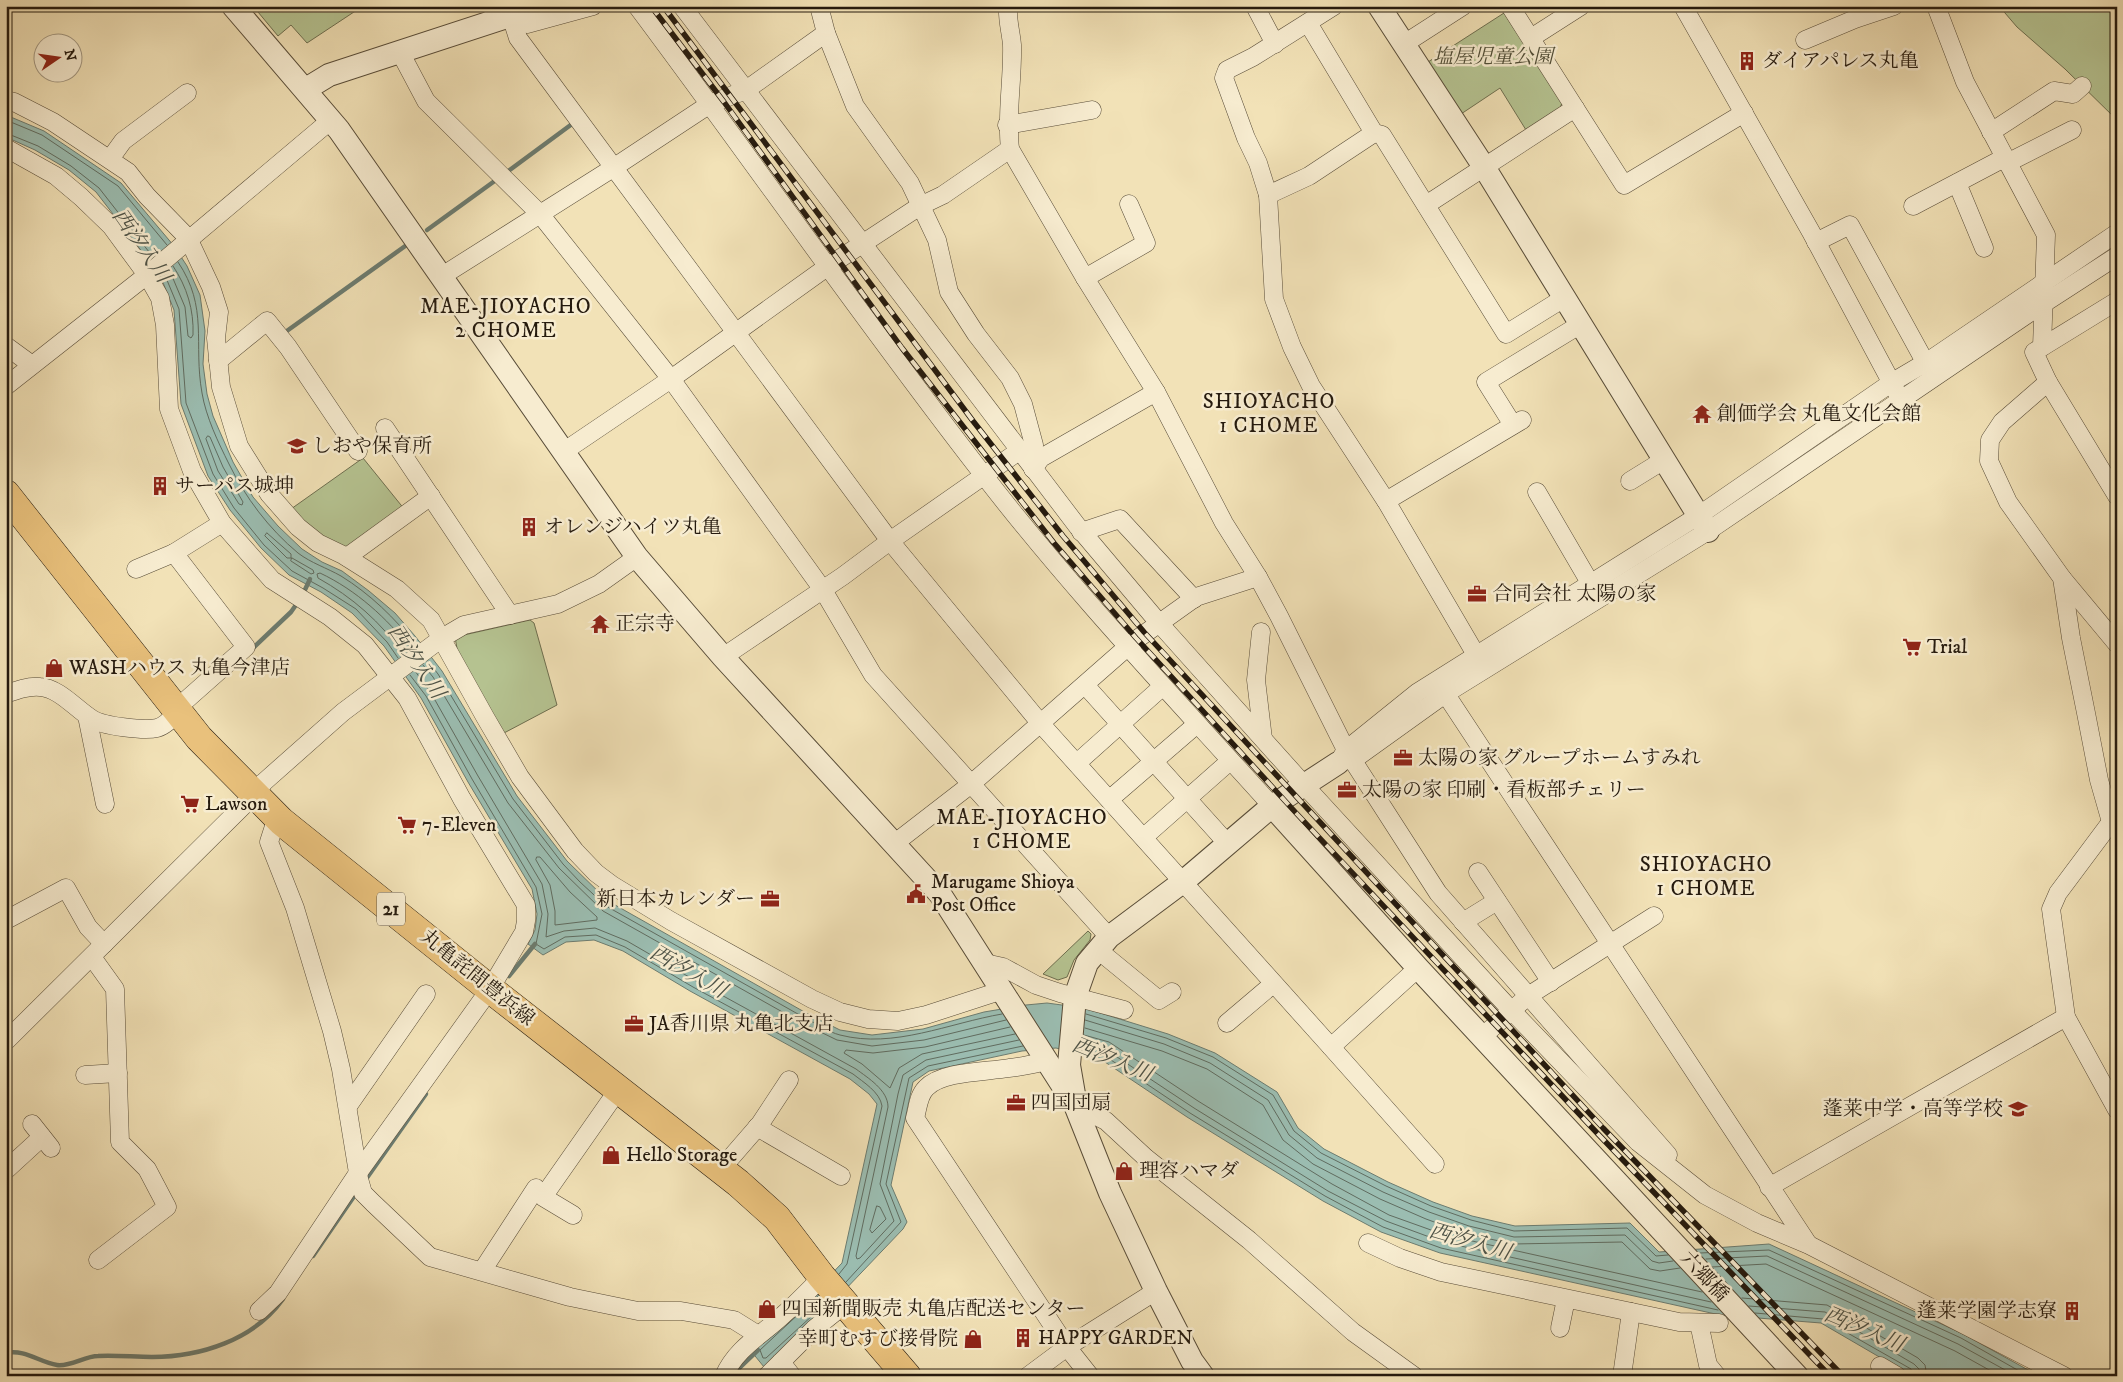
<svg xmlns="http://www.w3.org/2000/svg" width="2123" height="1382" viewBox="0 0 2123 1382" font-family="'IM FELL DW Pica','Noto Serif JP',serif">
	<style>
		.green { fill: #b6c492; stroke: #6e6f50 }
		.water { fill: #9bbdb1; stroke: #6c7c70 }
		.lines { fill: none; stroke-linecap: round; stroke-linejoin: round }
		.shore { stroke: #606c60; stroke-width: 1 }
		.stream { stroke: #6c7c70; stroke-width: 4.5 }
		.minor-casing { stroke: #584c38; stroke-width: 19 }
		.tertiary-casing { stroke: #584c38; stroke-width: 24 }
		.primary-casing { stroke: #251a0e; stroke-width: 29 }
		.minor { stroke: #f7ecd0; stroke-width: 18 }
		.tertiary { stroke: #f7ecd0; stroke-width: 22 }
		.primary { stroke: #e9c17c; stroke-width: 28 }
		.rail-casing { stroke: #251a0e; stroke-width: 5.5 }
		.rail { stroke: #f7ecd0; stroke-width: 4; stroke-dasharray: 11; stroke-linecap: butt }
		.labels { text-anchor: middle; dominant-baseline: central; stroke-width: 5; stroke-linejoin: round; paint-order: stroke }
		.shield { fill: #f7ecd0; stroke: #645948; stroke-width: 1 }
		.shield-label { font-size: 19px; font-weight: bold; fill: #251a0e }
		.park-label { font-size: 20px; font-style: italic; fill: #504d36; stroke: #f7ecd0 }
		.poi-label { font-size: 20px; fill: #251a0e; stroke: #f7ecd0; text-anchor: start }
		.street-label { font-size: 20px; fill: #251a0e; stroke: #f7ecd0 }
		.water-label { font-size: 21px; font-style: italic; fill: #4e5347; stroke: #f7ecd0 }
		.neighbourhood-label { font-size: 21px; letter-spacing: 1px; fill: #251a0e; stroke: #f7ecd0 }
	</style>
	<rect width="100%" height="100%" fill="#f2e2b7"/>
	<filter id="stains"><feTurbulence type="fractalNoise" baseFrequency=".004" numOctaves="4"/><feColorMatrix values="0 0 0 0 .2 0 0 0 0 .09 0 0 0 0 .02 0 0 0 .5 -.17"/></filter>
	<radialGradient id="worn" r=".72"><stop offset=".6" stop-color="#630" stop-opacity="0"/><stop offset="1" stop-color="#630" stop-opacity=".3"/></radialGradient>
	<g class="green">
		<polygon points="253,6 363,6 307,43 291,25 278,36"/>
		<polygon points="1999,6 2110,6 2117,14 2117,120 2065,69 2017,27"/>
		<polygon points="1504,13 1562,103 1560,108 1526,130 1500,88 1461,114 1428,62"/>
		<path d="M363,458L405,510L347,549C325,540 308,527 291,509Z"/>
		<polygon points="530,620 534,623 557,705 504,733 458,654 455,637"/>
		<polygon points="1088,931 1091,934 1090,940 1074,960 1067,977 1058,980 1043,974"/>
	</g>
	<polygon class="water" points="6,115 44,131 121,183 174,246 187,266 200,295 205,331 203,364 207,394 213,416 233,462 253,497 278,526 302,549 322,562 342,571 369,591 395,613 415,636 442,671 517,796 567,861 608,901 808,1014 840,1030 872,1035 923,1029 984,1012 1026,1005 1047,1003 1084,1008 1168,1034 1215,1053 1277,1092 1298,1128 1324,1149 1388,1182 1433,1202 1472,1216 1515,1226 1630,1223 1659,1252 1769,1244 1963,1334 2039,1376 1912,1376 1821,1323 1720,1315 1440,1253 1381,1232 1323,1201 1187,1117 1099,1058 1056,1048 1022,1051 929,1071 913,1082 891,1185 907,1222 903,1229 820,1316 764,1367 751,1351 800,1307 842,1263 877,1104 869,1094 850,1079 690,991 623,951 594,940 566,942 543,955 528,944 535,930 537,914 532,889 468,782 421,698 384,646 352,613 321,592 289,575 261,548 230,510 208,476 181,404 174,310 160,275 96,192 69,170 35,150 6,137"/>
	<g class="lines">
		<g class="shore">
			<polyline points="6,120 42,135 118,186 167,245"/>
			<polyline points="6,133 38,146 71,166 99,188 153,257"/>
			<path d="M178,262C209,308 193,343 202,393C206,417 218,442 229,464C245,497 269,529 298,553C311,563 327,568 341,576C370,594 395,618 416,645"/>
			<path d="M169,269L185,307L188,336L191,338L193,335C194,310 187,287 173,266"/>
			<polyline points="164,273 179,309 186,403 213,474 234,508 264,545 292,571 323,588 356,609 387,642 398,658"/>
			<polygon points="208,436 210,437 223,467 243,502 242,505 239,504 218,471 206,439"/>
			<polygon points="267,533 291,554 291,558 287,558 265,536"/>
			<polygon points="292,558 313,570 314,573 311,574 291,561"/>
			<path d="M403,654C381,622 352,597 318,578L317,574L320,573C356,590 387,618 411,649"/>
			<path d="M428,661L438,674L513,799L563,864L580,882L606,906L805,1018C816,1023 828,1032 840,1035C894,1049 949,1023 1002,1014"/>
			<polyline points="423,665 433,677 508,803 559,868 603,911 802,1023 837,1040 872,1046 924,1040 1006,1020"/>
			<path d="M415,671L431,693L478,776L542,884L548,914L546,937L564,931L595,928L627,941L696,981L856,1069C868,1078 888,1090 888,1107L856,1256L857,1259L860,1258L894,1221L880,1184L898,1094L903,1075L926,1060L1019,1040"/>
			<path d="M410,675L426,696L472,779L536,887L542,914L536,944L544,949L565,937L596,935L625,947L693,987L853,1074C863,1082 880,1092 882,1106L847,1264L839,1274"/>
			<polygon points="537,857 540,857 570,892 597,917 597,920 555,925 555,911 550,885 536,860"/>
			<polyline points="1086,1014 1166,1038 1213,1057 1273,1095 1294,1131 1321,1153 1386,1186 1431,1206 1471,1220 1514,1231 1627,1228 1656,1256 1668,1255"/>
			<polyline points="1085,1020 1164,1044 1210,1063 1268,1100 1289,1135 1317,1158 1383,1192 1429,1212 1469,1226 1514,1237 1625,1235 1652,1261 1659,1263 1673,1261"/>
			<polyline points="1010,1027 925,1047 873,1053 846,1050 844,1053 862,1064 890,1088 899,1068 922,1054 1015,1034"/>
			<polyline points="1085,1028 1162,1051 1207,1069 1263,1105 1283,1140 1313,1164 1380,1199 1426,1219 1467,1234 1513,1244 1622,1242 1650,1269 1660,1271 1680,1268"/>
			<polyline points="1084,1035 1109,1042 1198,1101 1332,1184 1389,1215 1445,1235 1702,1292"/>
			<polyline points="1083,1043 1105,1049 1194,1108 1328,1191 1386,1221 1443,1242 1711,1302"/>
			<polyline points="1083,1049 1102,1054 1190,1113 1325,1196 1383,1227 1441,1248 1718,1310"/>
			<polygon points="877,1206 880,1207 886,1219 872,1233 870,1230"/>
			<polyline points="1700,1253 1769,1250 1961,1338 2028,1376"/>
			<polyline points="1706,1259 1767,1256 1958,1344 2016,1376"/>
			<polyline points="1712,1267 1766,1264 1955,1351 2000,1376"/>
			<polyline points="846,1282 901,1222 886,1184 909,1078 928,1066 1023,1046"/>
			<polyline points="818,1296 760,1350 763,1358 766,1358 825,1304"/>
			<polyline points="1742,1298 1827,1305 1918,1358 1925,1365 1927,1376"/>
			<polyline points="1749,1306 1825,1312 1914,1364 1919,1369 1920,1376"/>
			<polyline points="1755,1313 1823,1319 1911,1369 1913,1376"/>
		</g>
		<g class="stream">
			<polyline points="507,172 572,124"/>
			<polyline points="427,230 496,180"/>
			<polyline points="284,333 408,244"/>
			<polyline points="303,594 310,579"/>
			<polyline points="251,650 291,612 298,602"/>
			<polyline points="509,976 535,944"/>
			<polyline points="364,1182 426,1094"/>
			<polyline points="313,1256 357,1192"/>
			<path d="M6,1353C25,1349 39,1362 57,1365C70,1367 85,1356 98,1356C116,1355 134,1357 152,1357C200,1357 254,1340 283,1299"/>
			<polyline points="735,1372 758,1350"/>
		</g>
		<g class="minor-casing">
			<g id="minor">
				<polyline points="491,6 501,19"/>
				<polyline points="514,6 511,16 518,38 890,541 1041,724 1331,1047 1418,968"/>
				<path d="M637,6C753,161 863,320 982,473C1072,590 1174,697 1272,806"/>
				<polyline points="682,6 1078,527 1159,623 1305,786 1511,1010 1638,1142 1705,1195 1757,1223 1809,1245 2064,1376"/>
				<path d="M1008,6C1007,20 1011,32 1012,45C1013,80 1006,114 1010,149L1085,278L1156,392L1224,523L1258,577L1279,616L1346,750L1438,893L1668,1155"/>
				<polyline points="1255,6 1275,44"/>
				<polyline points="1334,6 1253,57 1227,70 1224,78 1246,138 1258,163 1268,195 1274,299 1292,347 1311,386 1386,501 1482,665"/>
				<polyline points="1510,6 1624,185 1744,113"/>
				<polyline points="1683,6 1811,232 1897,393"/>
				<polyline points="1936,6 1965,82 2046,235 2042,347"/>
				<polyline points="511,16 527,24 593,6"/>
				<polyline points="826,33 855,106 910,183 937,240 949,292 976,334 1010,378 1023,404 1034,445 1033,469"/>
				<polyline points="1531,38 1581,6"/>
				<polyline points="1805,40 1855,19 1894,6"/>
				<polyline points="1404,44 1463,6"/>
				<polyline points="400,52 426,101 540,214 671,379 823,590 873,675 1109,937"/>
				<polyline points="6,100 14,102 53,122 128,172 147,196 188,238 211,287 219,312 216,338 221,387 239,446 269,494 298,527 318,543 343,555 397,589 431,620 485,717 520,777 575,851 596,873 612,885 671,921 812,999 840,1012 868,1019 898,1021 926,1015 1003,990"/>
				<polyline points="1007,125 1092,110"/>
				<polyline points="1991,132 2054,91 2073,94 2082,86"/>
				<polyline points="1374,133 1382,135 1506,334 1564,298"/>
				<polyline points="6,148 56,176 81,197 111,226 147,275 160,298 165,325 169,409 192,471 222,523 272,580 330,617 365,645 407,698 462,799 526,905 526,921 524,932 490,989 358,1173 278,1293 259,1311"/>
				<polyline points="110,159 123,141 187,93"/>
				<polyline points="2007,163 2072,130"/>
				<polyline points="1957,183 1984,248"/>
				<polyline points="1268,195 1309,176 1374,133 1308,23"/>
				<polyline points="1426,205 1575,108"/>
				<polyline points="1913,206 2004,158"/>
				<polyline points="1816,242 1850,225 1930,371"/>
				<polyline points="442,276 613,168 710,104 746,90 826,33 819,6"/>
				<polyline points="1085,278 1146,243 1129,204"/>
				<polyline points="2117,301 2034,352 2048,382 2117,496"/>
				<polyline points="6,346 32,365"/>
				<polyline points="218,361 267,321 288,347 358,451"/>
				<polyline points="2048,382 2002,422 1990,440 1989,461 2008,502 2062,578 2071,638 2086,713 2099,780 2111,822"/>
				<polyline points="6,386 147,275 331,120"/>
				<polyline points="1513,425 1486,382 1581,324"/>
				<polyline points="385,428 510,615"/>
				<polyline points="563,452 671,379 827,267 920,206 943,195 1010,149"/>
				<polyline points="1033,469 1041,458 1156,392"/>
				<polyline points="1630,481 1664,460"/>
				<polyline points="1537,492 1596,593"/>
				<polyline points="1386,501 1522,420"/>
				<polyline points="1081,532 1120,519 1194,599"/>
				<polyline points="347,557 431,496"/>
				<polyline points="136,569 174,553"/>
				<polyline points="2062,578 2117,644"/>
				<polyline points="1261,632 1256,680 1263,739"/>
				<polyline points="723,657 843,576 890,541 1019,451"/>
				<polyline points="1439,684 1808,1244"/>
				<polyline points="1085,685 1227,843"/>
				<path d="M6,694C17,690 28,686 40,687C59,688 76,709 92,719C103,726 144,731 157,728C165,726 172,718 178,712"/>
				<polyline points="176,709 246,647 174,553 222,523"/>
				<polyline points="87,716 105,804"/>
				<polyline points="1340,760 1346,750 1418,692 1698,516 1891,383 1930,360 2117,233"/>
				<polyline points="1341,762 1360,755 1445,694 1708,531 2032,311 2117,256"/>
				<polyline points="1077,763 1162,687"/>
				<polyline points="1110,799 1197,724"/>
				<polyline points="277,817 269,842 295,908 332,1031 341,1069 359,1179 363,1193 373,1203 430,1257 570,1297 638,1311 681,1311 734,1320 758,1335"/>
				<polyline points="2117,818 2111,822 2058,893 2051,909 2066,1017 2117,1110"/>
				<polyline points="1144,837 1230,761"/>
				<polyline points="895,843 970,785 1133,642 1196,597 1258,577"/>
				<polyline points="1478,872 1551,982"/>
				<polyline points="6,920 66,888 88,927 104,944"/>
				<polyline points="1463,922 1497,901"/>
				<polyline points="1098,950 1159,1000 1172,992"/>
				<polyline points="92,957 115,989 120,1142 147,1169 167,1207 98,1260"/>
				<polyline points="985,963 1003,967 1036,985 1060,993 1124,1010"/>
				<polyline points="1227,1023 1273,984"/>
				<polyline points="1483,1036 1528,996 1654,916"/>
				<polyline points="6,1041 254,795 264,782 343,712 442,638 464,625 558,604 599,584 637,557"/>
				<polyline points="1331,1047 1435,1164"/>
				<path d="M1047,1061C1034,1064 1022,1067 1009,1068C986,1072 942,1071 926,1088C918,1096 918,1108 915,1118L1067,1347L1090,1376"/>
				<polyline points="85,1075 118,1073"/>
				<polyline points="1075,1105 1106,1121 1146,1158 1249,1240 1353,1332 1414,1376"/>
				<polyline points="348,1106 426,994"/>
				<polyline points="32,1124 51,1148"/>
				<polyline points="757,1127 841,1176"/>
				<polyline points="721,1169 760,1124 789,1080"/>
				<polyline points="6,1170 42,1137"/>
				<polyline points="1769,1187 2066,1017"/>
				<polyline points="573,1215 543,1197 618,1090"/>
				<polyline points="1368,1243 1400,1258 1441,1272 1679,1322 1719,1323"/>
				<polyline points="482,1271 536,1188"/>
				<polyline points="1699,1323 1708,1365 1717,1376"/>
				<polyline points="1560,1328 1566,1299"/>
				<polyline points="1880,1366 1897,1376"/>
				<path d="M724,1376C736,1348 762,1335 783,1315C797,1303 809,1290 822,1277"/>
				<polyline points="767,1376 781,1362"/>
				<polyline points="792,1376 781,1362 814,1329 845,1304"/>
				<polyline points="1028,1376 1067,1347 1156,1291"/>
				<polyline points="1622,1376 1631,1312"/>
			</g>
		</g>
		<g class="tertiary-casing">
			<g id="tertiary">
				<polyline points="233,6 339,130 637,557 723,657 940,894 1075,1105 1110,1193 1156,1291 1192,1361 1203,1376"/>
				<polyline points="1379,6 1484,167 1708,531"/>
				<polyline points="306,89 329,75 540,6"/>
				<polyline points="1272,806 1418,968 1797,1376"/>
				<polyline points="1074,1094 1069,1065 1075,997 1087,963 1109,937 1184,881 1272,806 1338,763"/>
			</g>
		</g>
		<g class="primary-casing">
			<polyline id="primary" points="6,494 199,738 281,821 490,989 738,1183 777,1218 822,1277 907,1376"/>
		</g>
		<use href="#minor" class="minor"/>
		<use href="#tertiary" class="tertiary"/>
		<use href="#primary" class="primary"/>
		<g class="rail-casing">
			<g id="rail">
				<polyline points="651,6 724,102 902,348 1054,543 1136,638 1297,814 1598,1134 1830,1376"/>
				<polyline points="663,6 973,421 1063,536 1144,632 1603,1128 1843,1376"/>
			</g>
		</g>
		<use href="#rail" class="rail"/>
	</g>
	<defs>
		<g id="building-bare" transform="scale(1.5)"><path d="M-4-6H4V6H1V3H-1V6H-4ZM-2.5-4.3h1.7v1.8h-1.7ZM.8-4.3h1.7v1.8H.8ZM-2.5-1h1.7V.8h-1.7ZM.8-1h1.7V.8H.8Z" fill="#8f2418" stroke="#f7ecd0" stroke-width="2.5" paint-order="stroke"/></g>
		<g id="temple-bare" transform="scale(1.5)"><path d="M0-6L5-2H3V0L6.5 2.5H4V6H1.5V3h-3V6H-4V2.5H-6.5L-3 0V-2H-5Z" fill="#8f2418" stroke="#f7ecd0" stroke-width="2.5" paint-order="stroke"/></g>
		<g id="school-bare" transform="scale(1.5)"><path d="M0-5L7-2L0 1L-7-2ZM-4 1L0 2.5L4 1V4Q0 6-4 4Z" fill="#8f2418" stroke="#f7ecd0" stroke-width="2.5" paint-order="stroke"/></g>
		<g id="office-bare" transform="scale(1.5)"><path d="M-6-3h4V-5.5h4V-3h4V5H-6ZM-1-4.5V-3h2v-1.5ZM-6 0V1H6V0Z" fill="#8f2418" stroke="#f7ecd0" stroke-width="2.5" paint-order="stroke"/></g>
		<g id="supermarket-bare" transform="scale(1.5)"><path d="M-6-5.5h2.5l.6 2H6L4.5 2H-2.5L-4.4-4H-6ZM-1.5 3.2a1.3 1.3 0 1 0 .1 0ZM3 3.2a1.3 1.3 0 1 0 .1 0Z" fill="#8f2418" stroke="#f7ecd0" stroke-width="2.5" paint-order="stroke"/></g>
		<g id="shop-bare" transform="scale(1.5)"><path d="M-5-2.5h2.3a2.7 3.5 0 0 1 5.4 0H5L5.5 6h-11ZM-1.5-2.5h3a1.5 2.3 0 0 0-3 0Z" fill="#8f2418" stroke="#f7ecd0" stroke-width="2.5" paint-order="stroke"/></g>
		<g id="civic-bare" transform="scale(1.5)"><path d="M-.6-6.5H3V-4.5H.6V-3L4-1V1h2V6H-6V1h2V-1L-.6-3ZM-1.2 2.5V6h2.4V2.5Z" fill="#8f2418" stroke="#f7ecd0" stroke-width="2.5" paint-order="stroke"/></g>
	</defs>
	<g fill-rule="evenodd">
		<use href="#building-bare" x="1747" y="61"/>
		<use href="#temple-bare" x="1702" y="414"/>
		<use href="#school-bare" x="297" y="446"/>
		<use href="#building-bare" x="160" y="486"/>
		<use href="#building-bare" x="529" y="527"/>
		<use href="#office-bare" x="1477" y="594"/>
		<use href="#temple-bare" x="600" y="624"/>
		<use href="#supermarket-bare" x="1912" y="647"/>
		<use href="#shop-bare" x="54" y="668"/>
		<use href="#office-bare" x="1403" y="758"/>
		<use href="#office-bare" x="1347" y="790"/>
		<use href="#supermarket-bare" x="190" y="804"/>
		<use href="#supermarket-bare" x="407" y="825"/>
		<use href="#civic-bare" x="916" y="894"/>
		<use href="#office-bare" x="770" y="899"/>
		<use href="#office-bare" x="634" y="1024"/>
		<use href="#office-bare" x="1016" y="1103"/>
		<use href="#school-bare" x="2018" y="1109"/>
		<use href="#shop-bare" x="611" y="1155"/>
		<use href="#shop-bare" x="1124" y="1171"/>
		<use href="#shop-bare" x="767" y="1309"/>
		<use href="#building-bare" x="2072" y="1311"/>
		<use href="#building-bare" x="1023" y="1338"/>
		<use href="#shop-bare" x="973" y="1339"/>
	</g>
	<g class="labels">
		<rect class="shield" x="377" y="892.5" width="28" height="33" rx="4"/>
		<g class="shield-label">
			<text x="391" y="909">21</text>
		</g>
		<g class="park-label">
			<text x="1493" y="57">塩屋児童公園</text>
		</g>
		<g class="poi-label">
			<text x="1762" y="61">ダイアパレス丸亀</text>
			<text x="1717" y="414">創価学会 丸亀文化会館</text>
			<text x="312" y="446">しおや保育所</text>
			<text x="175" y="486">サーパス城坤</text>
			<text x="544" y="527">オレンジハイツ丸亀</text>
			<text x="1492" y="594">合同会社 太陽の家</text>
			<text x="615" y="624">正宗寺</text>
			<text x="1927" y="647">Trial</text>
			<text x="69" y="668">WASHハウス 丸亀今津店</text>
			<text x="1418" y="758">太陽の家 グループホームすみれ</text>
			<text x="1362" y="790">太陽の家 印刷・看板部チェリー</text>
			<text x="205" y="804">Lawson</text>
			<text x="422" y="825">7-Eleven</text>
			<text x="931" y="882">Marugame Shioya<tspan x="931" dy="23">Post Office</tspan></text>
			<text x="755" y="899" text-anchor="end">新日本カレンダー</text>
			<text x="649" y="1024">JA香川県 丸亀北支店</text>
			<text x="1031" y="1103">四国団扇</text>
			<text x="2003" y="1109" text-anchor="end">蓬莱中学・高等学校</text>
			<text x="626" y="1155">Hello Storage</text>
			<text x="1139" y="1171">理容ハマダ</text>
			<text x="782" y="1309">四国新聞販売 丸亀店配送センター</text>
			<text x="2057" y="1311" text-anchor="end">蓬莱学園学志寮</text>
			<text x="1038" y="1338">HAPPY GARDEN</text>
			<text x="958" y="1339" text-anchor="end">幸町むすび接骨院</text>
		</g>
		<g class="street-label">
			<text transform="translate(477 978) rotate(39)">丸亀詫間豊浜線</text>
			<text transform="translate(1704 1277) rotate(47)">六郷橋</text>
		</g>
		<g class="water-label">
			<text transform="translate(141 246) rotate(55)">西汐入川</text>
			<text transform="translate(416 662) rotate(56)">西汐入川</text>
			<text transform="translate(688 972) rotate(30)">西汐入川</text>
			<text transform="translate(1112 1060) rotate(22)">西汐入川</text>
			<text transform="translate(1470 1242) rotate(16)">西汐入川</text>
			<text transform="translate(1864 1330) rotate(23)">西汐入川</text>
		</g>
		<g class="neighbourhood-label">
			<text x="506" y="307">MAE-JIOYACHO<tspan x="506" dy="24">2 CHOME</tspan></text>
			<text x="1269" y="402">SHIOYACHO<tspan x="1269" dy="24">1 CHOME</tspan></text>
			<text x="1022" y="818">MAE-JIOYACHO<tspan x="1022" dy="24">1 CHOME</tspan></text>
			<text x="1706" y="865">SHIOYACHO<tspan x="1706" dy="24">1 CHOME</tspan></text>
		</g>
	</g>
	<rect width="2123" height="1382" fill="none" stroke="#f2e2b7" stroke-width="25"/>
	<rect x="8" y="8" width="2108" height="1367" fill="none" stroke="#251a0e" stroke-width="2.5"/>
	<rect x="12" y="12" width="2098" height="1357" fill="none" stroke="#251a0e"/>
	<g transform="translate(58 58) rotate(77)"><circle r="24" fill="#f7ecd0" stroke="#a39882"/>
	<path d="M0-4L9 19L0 12L-9 19Z" fill="#8f2418"/>
	<text y="-8" font-size="14" font-weight="bold" text-anchor="middle" fill="#251a0e">N</text>
	</g>
	<rect width="100%" height="100%" filter="url(#stains)"/>
	<rect width="100%" height="100%" fill="url(#worn)"/>
</svg>
